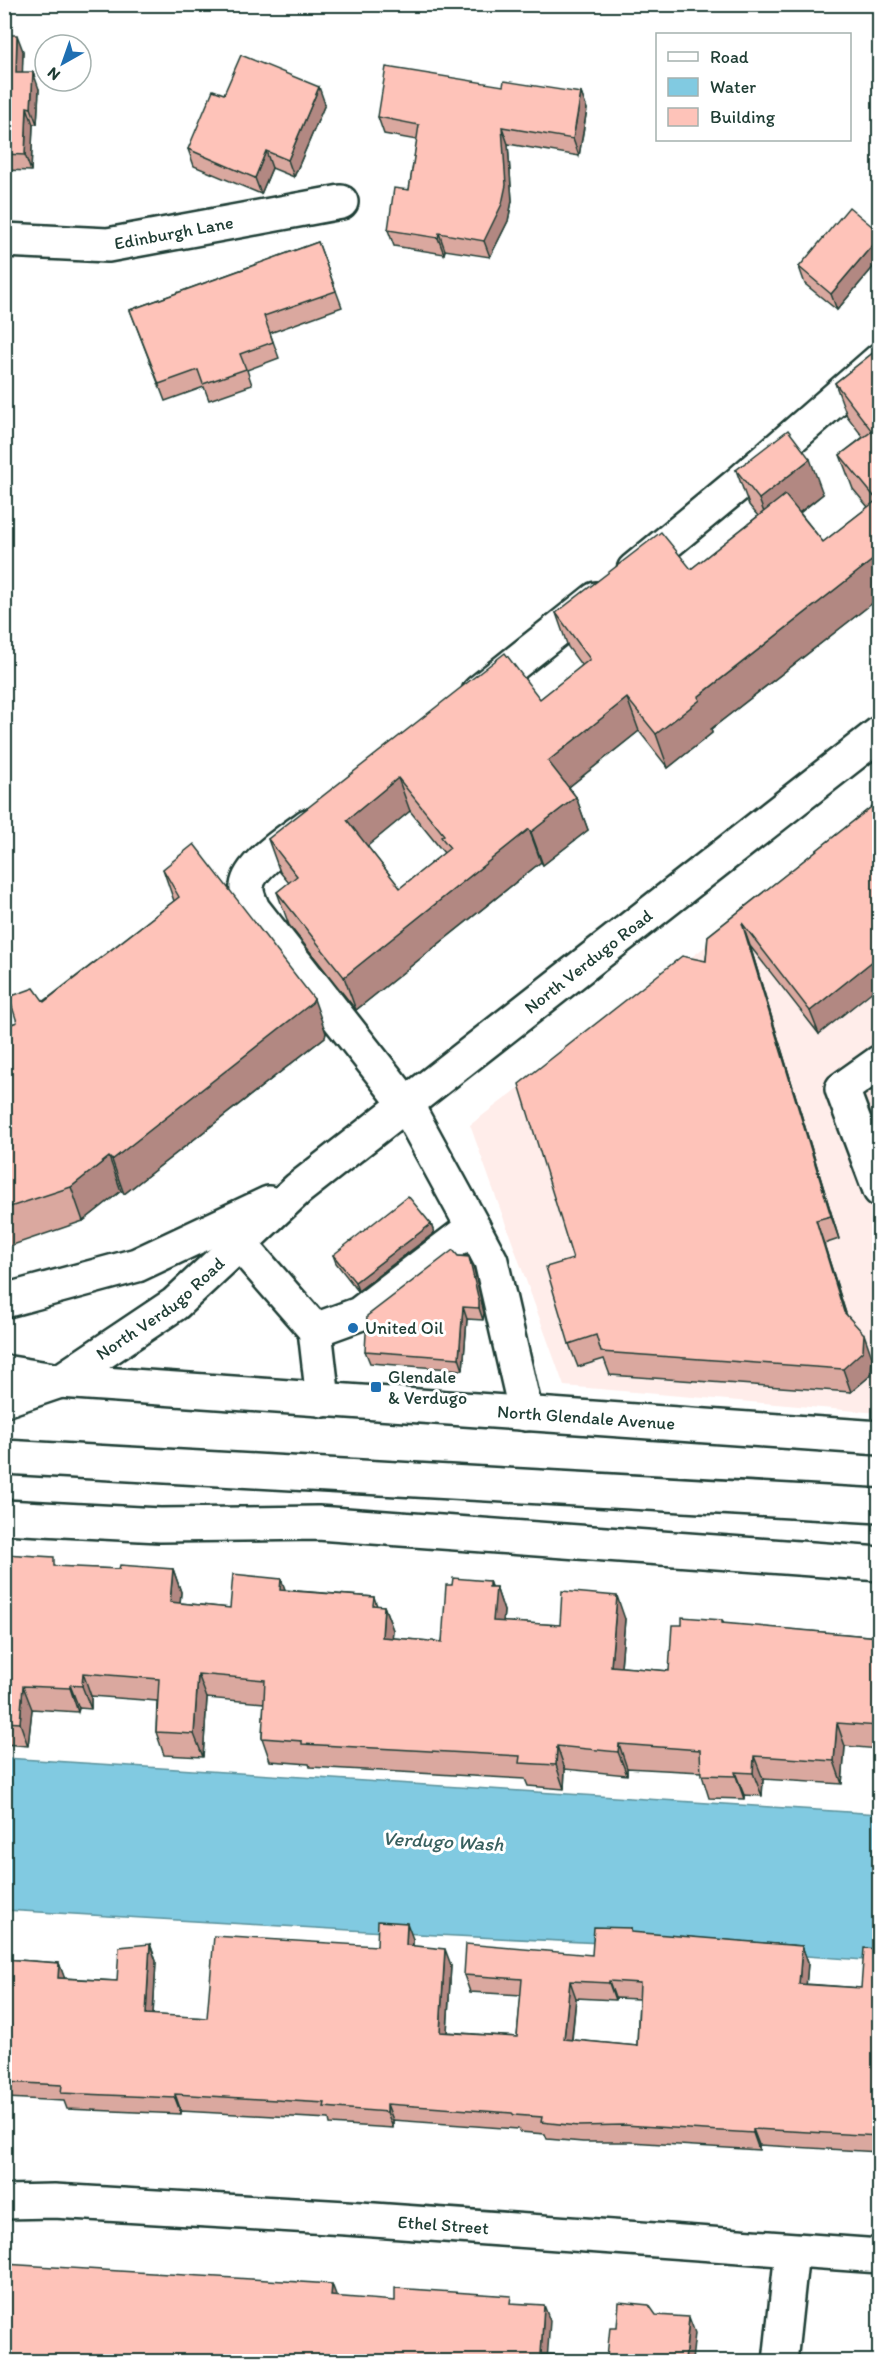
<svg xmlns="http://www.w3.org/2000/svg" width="884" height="2366" viewBox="0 0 884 2366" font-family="Itim,sans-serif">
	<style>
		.built { fill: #ffedea }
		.water { fill: #81cae1; stroke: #5a929c; stroke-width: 1.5 }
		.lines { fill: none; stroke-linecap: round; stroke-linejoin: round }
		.minor-casing { stroke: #1f3d34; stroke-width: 38 }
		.major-casing { stroke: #1f3d34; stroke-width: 38 }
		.minor { stroke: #fff; stroke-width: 33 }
		.major { stroke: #fff; stroke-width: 33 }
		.wall { fill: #daa89f; stroke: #1f3d34; stroke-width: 1.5; fill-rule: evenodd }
		.shaded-wall { fill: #b28882; stroke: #1f3d34; stroke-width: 1.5 }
		.building { fill: #fec3b9; stroke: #1f3d34; stroke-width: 1.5; fill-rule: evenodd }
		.poi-dot { fill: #1f6fb2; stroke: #fff; stroke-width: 2 }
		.labels { text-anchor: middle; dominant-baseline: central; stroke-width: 6; stroke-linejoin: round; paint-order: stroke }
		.street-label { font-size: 18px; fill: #1f3d34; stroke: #fff }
		.poi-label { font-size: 18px; fill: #1f3d34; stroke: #fff; text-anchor: start }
		.water-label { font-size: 20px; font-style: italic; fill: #38605f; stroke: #fff }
	</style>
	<rect width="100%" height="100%" fill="#fff"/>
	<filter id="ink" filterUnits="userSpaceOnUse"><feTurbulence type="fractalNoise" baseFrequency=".0167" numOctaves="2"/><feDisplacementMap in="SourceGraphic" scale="12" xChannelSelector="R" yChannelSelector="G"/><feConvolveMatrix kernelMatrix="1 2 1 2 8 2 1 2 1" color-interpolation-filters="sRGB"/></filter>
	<g filter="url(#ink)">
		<polygon class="built" points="879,815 879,1413 564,1386 470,1125"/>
		<polygon class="water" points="5,1758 879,1814 879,1961 644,1945 436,1935 5,1910"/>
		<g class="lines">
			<g class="minor-casing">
				<g id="minor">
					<path id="s1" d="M4,240L108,245L341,202"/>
					<polyline points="634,570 737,485 880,360"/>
					<polyline points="479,692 596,599"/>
					<path d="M308,826C292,838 249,865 247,886C246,894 250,901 253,909L406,1104L473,1227L491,1261L526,1414"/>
					<polyline points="880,1062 842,1089 880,1190"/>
					<polyline points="240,1244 315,1330 323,1400"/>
					<polyline points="315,1330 359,1314 473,1227"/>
					<polyline points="4,1517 160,1525 318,1523 880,1564"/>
					<path id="s2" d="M4,2202L54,2201L346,2218L880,2256"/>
					<polyline points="780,2362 792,2251"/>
				</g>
			</g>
			<g class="major-casing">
				<g id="major">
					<polyline points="4,1301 137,1265 269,1203"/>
					<path id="s3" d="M4,1372L60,1381L880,1438"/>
					<path id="s4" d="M4,1400L60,1381L175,1304L298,1189L880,733"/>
					<polyline points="4,1457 880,1506"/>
				</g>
			</g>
			<use href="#minor" class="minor"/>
			<use href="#major" class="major"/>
		</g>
		<g class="wall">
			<polygon points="870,4 879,4 879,17"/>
			<polygon points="4,35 23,51 22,72 39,89 37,124 33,124 31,171 4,170"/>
			<polygon points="503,86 581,93 587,109 579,156 508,144 512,201 508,221 490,257 445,250 444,254 394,246 388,230 409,190 417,140 384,134 378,117"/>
			<polygon points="224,94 325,104 294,177 272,168 261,194 194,166 188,149"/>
			<polygon points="318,242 342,307 270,333 279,358 247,370 252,385 209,400 204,387 165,401 130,310"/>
			<polygon points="875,265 837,310 805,284 799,267"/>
			<path d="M879,348V598L711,729L712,733L668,768L639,731L569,787L576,797L588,830L543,865L541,862L356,1010L289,925L277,892L289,883L280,872L268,839L540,699L582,666L568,647L556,613L691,569L758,516L749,505L736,470L823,494L800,513L823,542L868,507L853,489L840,455L863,437L847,416L835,383ZM410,811L444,853L400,888L367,846Z"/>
			<polygon points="879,801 819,1034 750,946 839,1239 824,1244 846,1314 872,1357 871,1375 851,1392 610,1375 604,1359 578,1367 569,1344 573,1259 706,961 708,936"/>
			<polygon points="163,869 326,1033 325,1037 124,1194 121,1191 83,1221 4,1248 4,1027 17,1022 174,901"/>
			<polygon points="431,1224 434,1233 358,1291 336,1263 333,1255"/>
			<polygon points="458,1256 469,1257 474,1269 484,1313 483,1320 467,1319 463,1370 370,1363 365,1351"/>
			<polygon points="4,1554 57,1567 119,1569 173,1569 181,1592 180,1603 230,1608 281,1579 285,1590 374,1597 377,1606 384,1606 393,1630 392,1638 442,1642 452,1585 489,1581 491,1587 496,1587 504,1611 503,1622 560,1625 625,1619 621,1667 669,1671 682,1625 722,1620 724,1624 879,1637 879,1749 845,1746 842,1784 763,1779 762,1796 744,1795 744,1799 709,1798 701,1772 627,1768 627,1775 565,1769 564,1789 528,1786 525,1779 310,1767 309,1764 270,1761 262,1738 264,1703 207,1698 203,1757 164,1755 156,1732 157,1701 91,1696 91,1709 79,1708 78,1712 32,1709 28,1746 4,1744"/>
			<path d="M631,1928L632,1933L802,1946L808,1963L806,1984L861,1988L879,1949V2152L759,2145V2150L630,2142H583L547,2139L545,2134L520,2132L518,2129L393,2120V2128L330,2124L329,2119L181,2111V2114L67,2109L64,2101L7,2098L6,2103H4V1959L59,1963L64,1978L117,1981L150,1944L156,1961L153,2015L207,2018L377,1946L413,1939V1946L451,1965L447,2032L517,2037L521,1995L470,1992L464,1975L592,1955ZM576,1998L615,2000V1998L639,1999L637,2046L572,2040Z"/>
		</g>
		<g class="shaded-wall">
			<polygon points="17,35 23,51 22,88 16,72"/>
			<polygon points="33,72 39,89 37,124 31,108"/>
			<polygon points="319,87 325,104 294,177 288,160"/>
			<polygon points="581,93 587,109 579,156 573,139"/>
			<polygon points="27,107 33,124 31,171 25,155"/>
			<polygon points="502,127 508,144 512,201 508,221 490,257 484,241"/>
			<polygon points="266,151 272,168 261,194 255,178"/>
			<polygon points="439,233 445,250 444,254 438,238"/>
			<polygon points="879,240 879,261 875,265 837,310 831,294 869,249"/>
			<polygon points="810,459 823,494 772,534 759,499"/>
			<polygon points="879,555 879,598 711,729 712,733 668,768 656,734 698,697"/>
			<polygon points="627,698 639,731 560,794 548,761"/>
			<polygon points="398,778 410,811 359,853 347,820"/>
			<polygon points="576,797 588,830 543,865 531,832"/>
			<polygon points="529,829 541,862 356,1010 344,977"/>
			<polygon points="742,923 750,946 839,1239 831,1216"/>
			<polygon points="879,956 879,986 819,1034 810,1011"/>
			<polygon points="314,999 326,1033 325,1037 124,1194 112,1160"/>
			<polygon points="109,1157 121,1191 83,1221 71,1187"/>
			<polygon points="816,1220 824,1244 853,1335 844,1312"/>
			<polygon points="431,1224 434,1233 358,1291 355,1282"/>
			<polygon points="469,1257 474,1269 484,1313 483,1320 479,1308"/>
			<polygon points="463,1307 467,1319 463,1370 459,1358"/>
			<polygon points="864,1334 872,1357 871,1375 851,1392 843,1369"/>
			<polygon points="173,1569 181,1592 178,1625 170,1602"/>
			<polygon points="281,1579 290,1602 280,1590"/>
			<polygon points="489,1581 495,1597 496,1587 504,1611 501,1644 493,1621"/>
			<polygon points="617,1596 625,1619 619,1690 611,1666"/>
			<polygon points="384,1606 393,1630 390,1660 382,1637"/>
			<polygon points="83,1673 91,1696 91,1709 82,1686"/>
			<polygon points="198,1674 207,1698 203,1757 194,1734"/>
			<polygon points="70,1685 79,1708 78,1712 70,1688"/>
			<polygon points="23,1686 32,1709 28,1746 20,1723"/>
			<polygon points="837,1723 845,1746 842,1784 834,1761"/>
			<polygon points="619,1744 627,1768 627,1775 618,1752"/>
			<polygon points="557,1746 565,1769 564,1789 556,1765"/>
			<polygon points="754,1756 763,1779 762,1796 753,1773"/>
			<polygon points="735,1772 744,1795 744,1799 736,1776"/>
			<polygon points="407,1923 413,1939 412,1961 406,1945"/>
			<polygon points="150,1944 156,1961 152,2031 146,2014"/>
			<polygon points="802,1946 808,1963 805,2000 799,1984"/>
			<polygon points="445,1949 451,1965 446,2048 440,2032"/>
			<polygon points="59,1963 65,1979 58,1978"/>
			<polygon points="570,1981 576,1998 570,2056 564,2039"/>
			<polygon points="609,1981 615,1998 615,2000 609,1983"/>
			<polygon points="4,2092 7,2098 6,2103 4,2099"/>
			<polygon points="175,2094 181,2111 181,2114 175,2098"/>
			<polygon points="387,2104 393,2120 393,2128 387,2112"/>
			<polygon points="753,2129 759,2145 759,2150 753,2133"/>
			<polygon points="332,2284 338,2300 331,2296"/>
			<polygon points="544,2305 550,2321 547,2361 541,2354"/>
			<polygon points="689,2317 695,2333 692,2361 685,2361"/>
		</g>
		<g class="building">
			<polygon points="4,35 17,35 16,72 33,72 31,108 27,107 25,155 4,154"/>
			<polygon points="241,55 319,87 288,160 266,151 255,178 188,149 213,90 224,94"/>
			<polygon points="386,67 503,86 504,81 581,93 573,139 502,127 506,185 502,204 484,241 439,233 438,238 388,230 394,188 409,190 419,125 378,117"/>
			<polygon points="849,207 879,232 879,240 869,249 831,294 799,267"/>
			<polygon points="318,242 336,291 264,316 273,342 240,354 246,369 203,384 198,370 159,384 130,310"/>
			<path d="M879,348V555L698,697L700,700L656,734L627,698L548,761L576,797L531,832L529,829L344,977L277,892L297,876L268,839L505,653L540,699L590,659L556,613L661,532L691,569L785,495L823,542L877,500L840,455L872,431L835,383ZM398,778L444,835L441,837L450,848L400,888L347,820Z"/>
			<polygon points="788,430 810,459 759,499 736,470"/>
			<polygon points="879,801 879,956 810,1011 742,923 831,1216 816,1220 844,1312 864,1334 863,1351 843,1369 601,1352 596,1335 569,1344 546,1267 573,1259 519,1084 682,956 706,961 708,936"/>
			<polygon points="194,844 314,999 312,1003 112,1160 109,1157 71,1187 4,1209 4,1027 17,1022 9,997 34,988 44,1002 179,897 163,869"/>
			<polygon points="408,1196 431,1224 355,1282 333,1255"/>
			<polygon points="453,1250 458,1256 469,1257 479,1301 479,1308 463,1307 459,1358 365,1351 367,1316"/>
			<polygon points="4,1554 54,1557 54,1566 119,1569 120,1565 173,1569 170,1602 230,1608 233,1574 281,1579 280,1590 374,1597 373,1605 384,1606 382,1637 442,1642 446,1585 452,1585 453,1578 489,1581 489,1587 496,1587 493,1621 560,1625 562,1591 617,1596 611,1666 669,1671 672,1625 682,1625 682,1617 722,1620 722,1623 879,1637 879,1726 837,1723 834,1761 754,1756 753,1773 735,1772 736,1776 701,1775 700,1750 619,1744 618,1752 557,1746 556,1765 519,1763 520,1756 302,1744 302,1741 262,1738 265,1680 198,1674 194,1734 156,1732 159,1679 83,1673 82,1686 70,1685 70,1688 23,1686 20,1723 4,1722"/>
			<path d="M378,1921L407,1923L406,1945L445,1949L440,2032L517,2037L522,1979L464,1975L466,1944L592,1955L594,1927L631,1928V1932L802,1946L799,1984L861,1988L864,1948L879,1949V2136L753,2129V2133L624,2125L578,2126L541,2122L542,2117L514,2115L512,2113L387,2104V2112L324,2107L325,2103L175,2094V2098L61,2093L62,2085L4,2082V1959L59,1963L58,1978L117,1981L119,1947L150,1944L146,2014L207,2018L214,1936L377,1946ZM570,1981L609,1983V1981L640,1983L637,2046L564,2039Z"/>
			<polygon points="4,2264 332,2284 331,2296 395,2301 395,2288 511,2296 510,2303 544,2305 541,2354 607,2357 610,2327 617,2327 619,2302 649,2305 656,2315 689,2317 685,2361 4,2361"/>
			<polygon points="879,2350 879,2361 877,2361"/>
		</g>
	</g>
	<g class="poi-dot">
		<circle cx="353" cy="1328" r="6"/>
		<rect x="370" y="1381" width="12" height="12" rx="3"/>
	</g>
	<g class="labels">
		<g class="street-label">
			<text stroke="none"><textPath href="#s1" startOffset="171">Edinburgh Lane</textPath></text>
			<text stroke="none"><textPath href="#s4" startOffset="735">North Verdugo Road</textPath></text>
			<text stroke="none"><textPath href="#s4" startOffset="183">North Verdugo Road</textPath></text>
			<text stroke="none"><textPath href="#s3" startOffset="584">North Glendale Avenue</textPath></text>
			<text stroke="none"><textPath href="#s2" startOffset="440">Ethel Street</textPath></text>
		</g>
		<g class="poi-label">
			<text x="365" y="1328">United Oil</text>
			<text x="388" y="1377">Glendale<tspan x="388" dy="21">&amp; Verdugo</tspan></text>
		</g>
		<g class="water-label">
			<text transform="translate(443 1841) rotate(3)">Verdugo Wash</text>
		</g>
	</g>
	<rect width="884" height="2366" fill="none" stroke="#fff" stroke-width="24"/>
	<rect x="12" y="12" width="860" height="2342" fill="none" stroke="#1f3d34" stroke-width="2" filter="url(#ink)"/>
	<rect x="656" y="33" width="195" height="108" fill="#ffffff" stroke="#a5b1ae" stroke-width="1.5"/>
	<rect x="668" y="52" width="30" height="9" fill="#ffffff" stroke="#a5b1ae" stroke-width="1.5"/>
	<text x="710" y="63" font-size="18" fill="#1f3d34">Road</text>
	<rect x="668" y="78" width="30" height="18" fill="#81cae1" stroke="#a5b1ae" stroke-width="1.5"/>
	<text x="710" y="93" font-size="18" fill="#1f3d34">Water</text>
	<rect x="668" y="108" width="30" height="18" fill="#fec3b9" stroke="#a5b1ae" stroke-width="1.5"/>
	<text x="710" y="123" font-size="18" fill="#1f3d34">Building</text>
	<g transform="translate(63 63) rotate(220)"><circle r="28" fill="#ffffff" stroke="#a5b1ae" stroke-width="1.5"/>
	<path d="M0-4.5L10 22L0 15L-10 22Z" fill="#1f6fb2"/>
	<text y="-9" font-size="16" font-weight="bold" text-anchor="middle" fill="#1f3d34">N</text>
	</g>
</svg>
